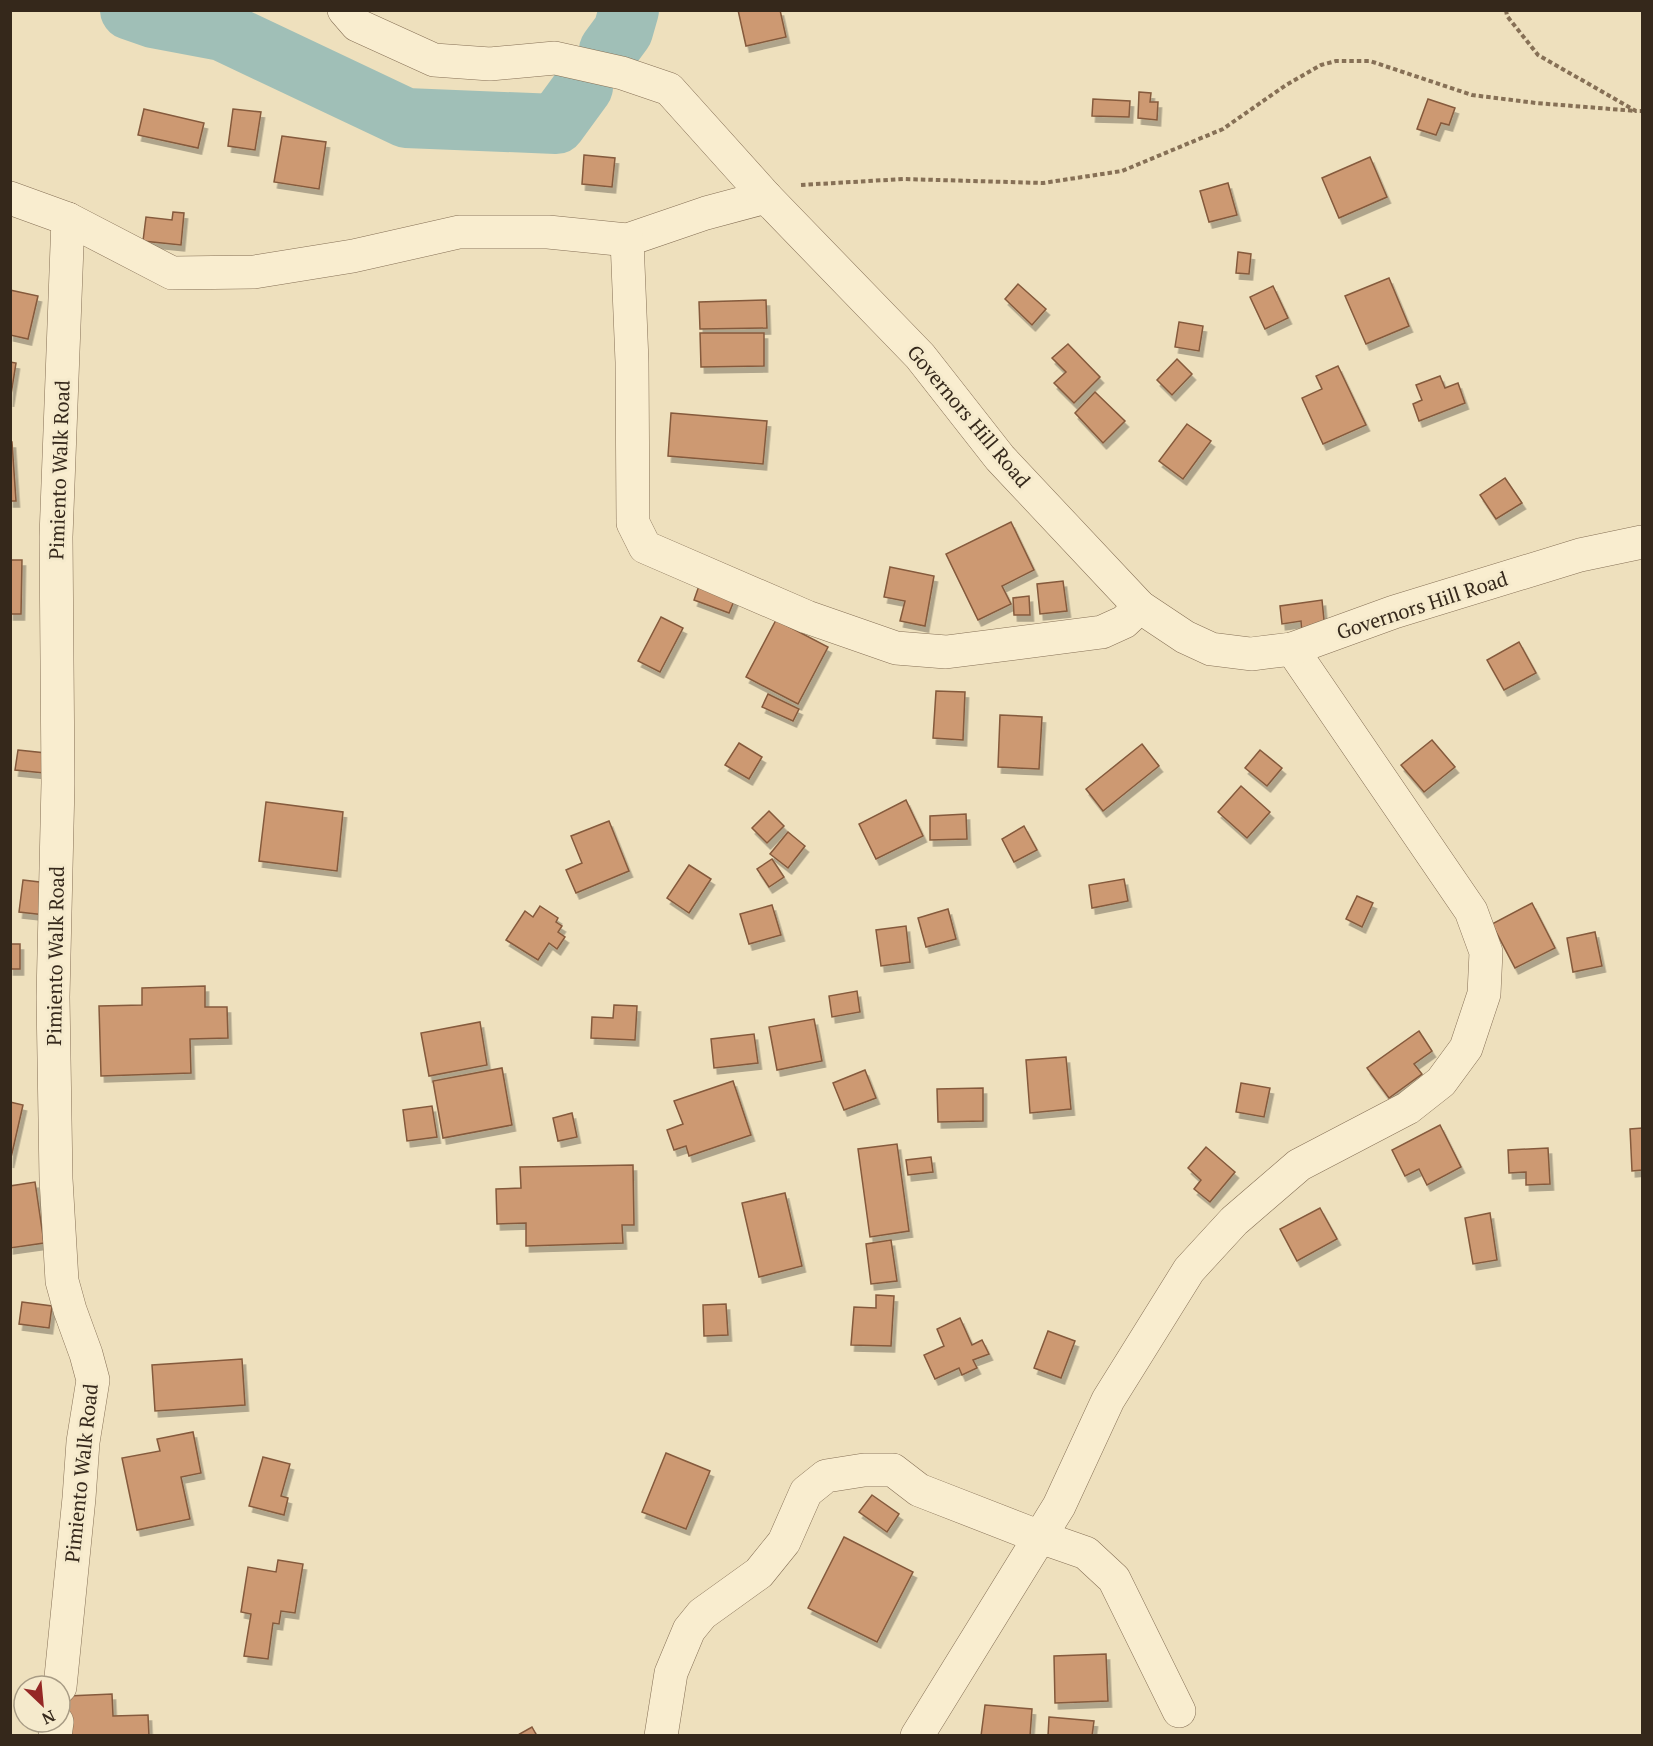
<svg xmlns="http://www.w3.org/2000/svg" width="1653" height="1746" viewBox="0 0 1653 1746" font-family="'PT Serif',serif">
	<style>
		.lines { fill: none; stroke-linecap: round; stroke-linejoin: round }
		.river { stroke: #a0bfb7; stroke-width: 60 }
		.building { fill: #cd9972; stroke: #855a3c; stroke-width: 1.5; filter: url(#shadow) }
		.minor-casing { stroke: #867056; stroke-width: 34 }
		.tertiary-casing { stroke: #867056; stroke-width: 34 }
		.path { stroke: #867056; stroke-width: 4; stroke-dasharray: 4.5 3; stroke-linecap: butt }
		.minor { stroke: #f9edcf; stroke-width: 33 }
		.tertiary { stroke: #f9edcf; stroke-width: 33 }
		.labels { text-anchor: middle; dominant-baseline: central; stroke-width: 6; stroke-linejoin: round; paint-order: stroke }
		.street-label { font-size: 20px; fill: #35281b; stroke: #f5eacc }
	</style>
	<defs>
		<filter id="shadow"><feDropShadow dx="3.5" dy="6" stdDeviation="0" flood-color="#0004"/></filter>
	</defs>
	<rect width="100%" height="100%" fill="#eee0bd"/>
	<g class="lines">
		<g class="river">
			<polyline points="130,10 153,18 222,31 406,118 556,124 583,87"/>
			<polyline points="609,50 623,31 629,10"/>
		</g>
	</g>
	<g class="building">
		<polygon points="738,10 780,10 786,37 746,46"/>
		<polygon points="1139,92 1151,93 1150,102 1158,102 1157,120 1138,118"/>
		<polygon points="1093,99 1130,101 1129,117 1092,116"/>
		<polygon points="1428,99 1455,108 1449,125 1441,123 1436,135 1417,129"/>
		<polygon points="144,109 204,123 198,148 138,135"/>
		<polygon points="233,109 261,112 255,150 228,146"/>
		<polygon points="282,136 326,142 319,189 274,182"/>
		<polygon points="584,155 615,158 612,187 582,184"/>
		<polygon points="1370,157 1387,197 1339,218 1322,178"/>
		<polygon points="1228,183 1237,215 1209,222 1200,191"/>
		<polygon points="173,212 184,213 181,245 143,241 146,217 172,220"/>
		<polygon points="1238,252 1251,254 1249,274 1236,273"/>
		<polygon points="1389,278 1409,326 1366,344 1345,296"/>
		<polygon points="1018,284 1046,309 1032,325 1005,299"/>
		<polygon points="1273,286 1288,318 1265,329 1250,297"/>
		<polygon points="10,290 38,296 28,339 10,335"/>
		<polygon points="766,300 767,328 700,329 699,302"/>
		<polygon points="1179,322 1203,326 1199,351 1175,347"/>
		<polygon points="700,333 764,333 764,366 701,367"/>
		<polygon points="1068,344 1100,377 1074,403 1054,383 1066,372 1052,358"/>
		<polygon points="1177,359 1192,374 1172,395 1157,380"/>
		<polygon points="10,362 16,363 10,401"/>
		<polygon points="1338,366 1366,425 1323,444 1302,398 1322,389 1316,376"/>
		<polygon points="1440,376 1445,388 1458,383 1465,403 1419,421 1413,404 1422,400 1416,385"/>
		<polygon points="1095,392 1125,421 1103,443 1075,413"/>
		<polygon points="671,413 767,421 763,464 668,456"/>
		<polygon points="1187,424 1211,441 1183,479 1159,461"/>
		<polygon points="10,442 12,442 16,501 10,501"/>
		<polygon points="1505,478 1522,503 1496,519 1480,495"/>
		<polygon points="1011,522 1034,570 1002,586 1011,604 978,620 946,554"/>
		<polygon points="10,560 22,560 21,614 10,614"/>
		<polygon points="890,567 934,576 925,626 900,621 905,601 884,597"/>
		<polygon points="1063,581 1067,611 1040,614 1037,584"/>
		<polygon points="700,583 736,596 729,613 694,600"/>
		<polygon points="1029,596 1030,615 1014,615 1013,598"/>
		<polygon points="1322,600 1325,630 1302,633 1301,621 1282,624 1280,606"/>
		<polygon points="661,617 683,628 660,672 638,661"/>
		<polygon points="776,620 828,647 798,704 746,677"/>
		<polygon points="1519,642 1536,673 1504,690 1487,660"/>
		<polygon points="936,691 965,692 963,740 933,738"/>
		<polygon points="768,694 799,709 793,721 762,707"/>
		<polygon points="1000,715 1042,717 1039,769 998,767"/>
		<polygon points="1432,740 1455,767 1424,792 1401,765"/>
		<polygon points="739,743 762,757 749,779 725,765"/>
		<polygon points="1142,744 1159,766 1103,811 1086,789"/>
		<polygon points="18,750 46,753 44,773 15,770"/>
		<polygon points="1260,750 1282,768 1267,786 1245,768"/>
		<polygon points="1241,786 1270,812 1247,838 1218,812"/>
		<polygon points="906,800 923,836 876,859 859,824"/>
		<polygon points="266,802 343,812 337,871 259,861"/>
		<polygon points="769,811 784,826 767,843 752,828"/>
		<polygon points="966,814 967,839 930,840 930,816"/>
		<polygon points="609,821 629,871 576,893 566,870 582,863 571,836"/>
		<polygon points="1024,826 1037,850 1014,862 1002,839"/>
		<polygon points="788,832 805,846 788,868 770,854"/>
		<polygon points="772,859 784,877 769,887 757,869"/>
		<polygon points="689,865 711,879 689,913 667,898"/>
		<polygon points="1124,879 1128,901 1092,908 1089,885"/>
		<polygon points="23,880 48,883 45,915 19,912"/>
		<polygon points="1357,896 1373,903 1362,927 1346,919"/>
		<polygon points="1532,903 1555,948 1515,968 1492,924"/>
		<polygon points="772,905 781,935 749,944 740,914"/>
		<polygon points="540,906 558,918 556,922 562,926 558,932 565,937 557,949 549,943 538,960 506,940 525,911 533,917"/>
		<polygon points="948,909 956,939 926,947 918,918"/>
		<polygon points="906,926 910,962 881,966 876,930"/>
		<polygon points="1595,932 1602,966 1573,972 1567,938"/>
		<rect x="10" y="944" width="10" height="25"/>
		<polygon points="205,986 205,1007 227,1007 228,1038 190,1039 191,1073 101,1076 99,1006 142,1005 142,988"/>
		<polygon points="857,991 860,1012 832,1017 829,996"/>
		<polygon points="614,1005 637,1006 635,1040 591,1038 592,1017 613,1018"/>
		<polygon points="814,1019 822,1061 777,1070 769,1027"/>
		<polygon points="480,1022 487,1065 429,1076 421,1033"/>
		<polygon points="1419,1031 1432,1051 1414,1064 1422,1074 1389,1098 1367,1068"/>
		<polygon points="754,1034 758,1063 714,1068 711,1039"/>
		<polygon points="1066,1057 1071,1109 1030,1113 1026,1060"/>
		<polygon points="502,1068 512,1125 443,1138 433,1081"/>
		<polygon points="865,1070 876,1098 844,1110 833,1083"/>
		<polygon points="733,1081 751,1135 689,1156 686,1146 674,1150 667,1130 683,1124 674,1101"/>
		<polygon points="1241,1083 1270,1088 1264,1117 1236,1112"/>
		<polygon points="983,1088 983,1121 938,1122 937,1089"/>
		<polygon points="10,1102 23,1105 10,1162"/>
		<polygon points="432,1106 437,1137 407,1141 403,1110"/>
		<polygon points="572,1113 577,1137 558,1141 553,1118"/>
		<polygon points="1440,1125 1461,1167 1427,1185 1419,1169 1405,1176 1392,1150"/>
		<polygon points="1642,1128 1642,1170 1632,1171 1630,1129"/>
		<polygon points="897,1144 909,1231 870,1237 858,1149"/>
		<polygon points="1206,1147 1235,1172 1210,1202 1194,1189 1201,1180 1188,1168"/>
		<polygon points="1548,1148 1550,1184 1526,1185 1526,1172 1509,1173 1508,1150"/>
		<polygon points="931,1157 933,1172 908,1175 906,1160"/>
		<polygon points="633,1165 634,1225 622,1225 623,1243 526,1246 526,1223 497,1224 496,1189 521,1188 520,1167"/>
		<polygon points="35,1182 44,1243 10,1248 10,1186"/>
		<polygon points="785,1193 802,1266 759,1277 742,1203"/>
		<polygon points="1320,1208 1337,1239 1297,1261 1280,1229"/>
		<polygon points="1490,1213 1497,1260 1473,1264 1465,1218"/>
		<polygon points="891,1240 897,1281 871,1284 866,1244"/>
		<polygon points="876,1295 894,1296 891,1346 851,1345 854,1307 876,1308"/>
		<polygon points="22,1302 52,1306 49,1328 19,1324"/>
		<polygon points="726,1304 728,1335 704,1336 703,1305"/>
		<polygon points="960,1318 972,1345 982,1340 989,1354 973,1360 977,1368 962,1375 959,1368 935,1379 924,1355 944,1346 937,1329"/>
		<polygon points="1048,1331 1075,1341 1061,1378 1034,1368"/>
		<polygon points="242,1359 245,1405 155,1411 152,1365"/>
		<polygon points="193,1432 201,1473 181,1477 190,1519 137,1530 122,1458 160,1451 157,1439"/>
		<polygon points="666,1453 710,1471 686,1529 642,1512"/>
		<polygon points="263,1457 290,1464 281,1496 288,1498 284,1515 249,1506"/>
		<polygon points="872,1495 899,1514 887,1532 859,1512"/>
		<polygon points="844,1537 913,1572 877,1642 808,1608"/>
		<polygon points="278,1560 303,1564 295,1613 281,1611 279,1624 273,1623 268,1659 244,1656 251,1614 241,1612 248,1567 276,1572"/>
		<polygon points="1106,1654 1108,1701 1055,1703 1054,1656"/>
		<polygon points="112,1694 113,1716 148,1715 149,1736 70,1736 68,1696"/>
		<polygon points="985,1705 1032,1709 1030,1736 981,1736"/>
		<polygon points="1049,1717 1094,1721 1092,1736 1048,1736"/>
		<polygon points="532,1727 537,1736 516,1736"/>
	</g>
	<g class="lines">
		<g class="minor-casing">
			<g id="minor">
				<polyline points="10,198 68,219 172,273 254,272 353,256 459,232 548,232 627,240 706,213 766,197"/>
				<polyline points="627,240 632,362 633,523 645,547 807,617 896,648 946,652 1102,632 1124,622 1140,607"/>
				<polyline points="60,1687 79,1498 83,1442 93,1380 86,1354 70,1310 62,1281 56,1179 53,997 58,783 56,537 68,219"/>
				<polyline points="55,1736 57,1722"/>
				<polyline points="661,1736 671,1673 689,1630 702,1614 759,1573 784,1542 806,1492 826,1476 864,1470 893,1470 919,1490 1040,1537 1086,1553 1114,1579 1179,1711"/>
				<polyline points="917,1736 1059,1506 1108,1400 1189,1270 1234,1221 1299,1165 1408,1108 1441,1082 1466,1048 1484,994 1486,952 1471,911 1292,649"/>
			</g>
		</g>
		<g class="tertiary-casing">
			<polyline id="tertiary" points="344,10 357,25 434,60 490,64 555,58 622,73 669,89 766,197 920,356 1000,458 1140,607 1185,637 1211,649 1251,654 1292,649 1394,612 1580,555 1642,542"/>
		</g>
		<g class="path">
			<polyline points="1506,10 1507,16 1538,55 1636,111 1642,111"/>
			<polyline points="801,185 903,179 1043,183 1122,171 1223,129 1286,85 1321,65 1336,61 1370,61 1472,95 1536,103 1636,111"/>
		</g>
		<use href="#minor" class="minor"/>
		<use href="#tertiary" class="tertiary"/>
	</g>
	<g class="labels">
		<g class="street-label">
			<text transform="translate(969 416) rotate(50)">Governors Hill Road</text>
			<text transform="translate(59 470) rotate(-88)">Pimiento Walk Road</text>
			<text transform="translate(1422 605) rotate(-18)">Governors Hill Road</text>
			<text transform="translate(55 956) rotate(-89)">Pimiento Walk Road</text>
			<text transform="translate(81 1473) rotate(-84)">Pimiento Walk Road</text>
		</g>
	</g>
	<rect width="1653" height="1746" fill="none" stroke="#35281b" stroke-width="24"/>
	<g transform="translate(42 1704) rotate(154)"><circle r="28" fill="#f5eacc" stroke="#a89c85" stroke-width="1.5"/>
	<path d="M0-4.5L10 22L0 15L-10 22Z" fill="#952725"/>
	<text y="-9" font-size="16" font-weight="bold" text-anchor="middle" fill="#35281b">N</text>
	</g>
</svg>
